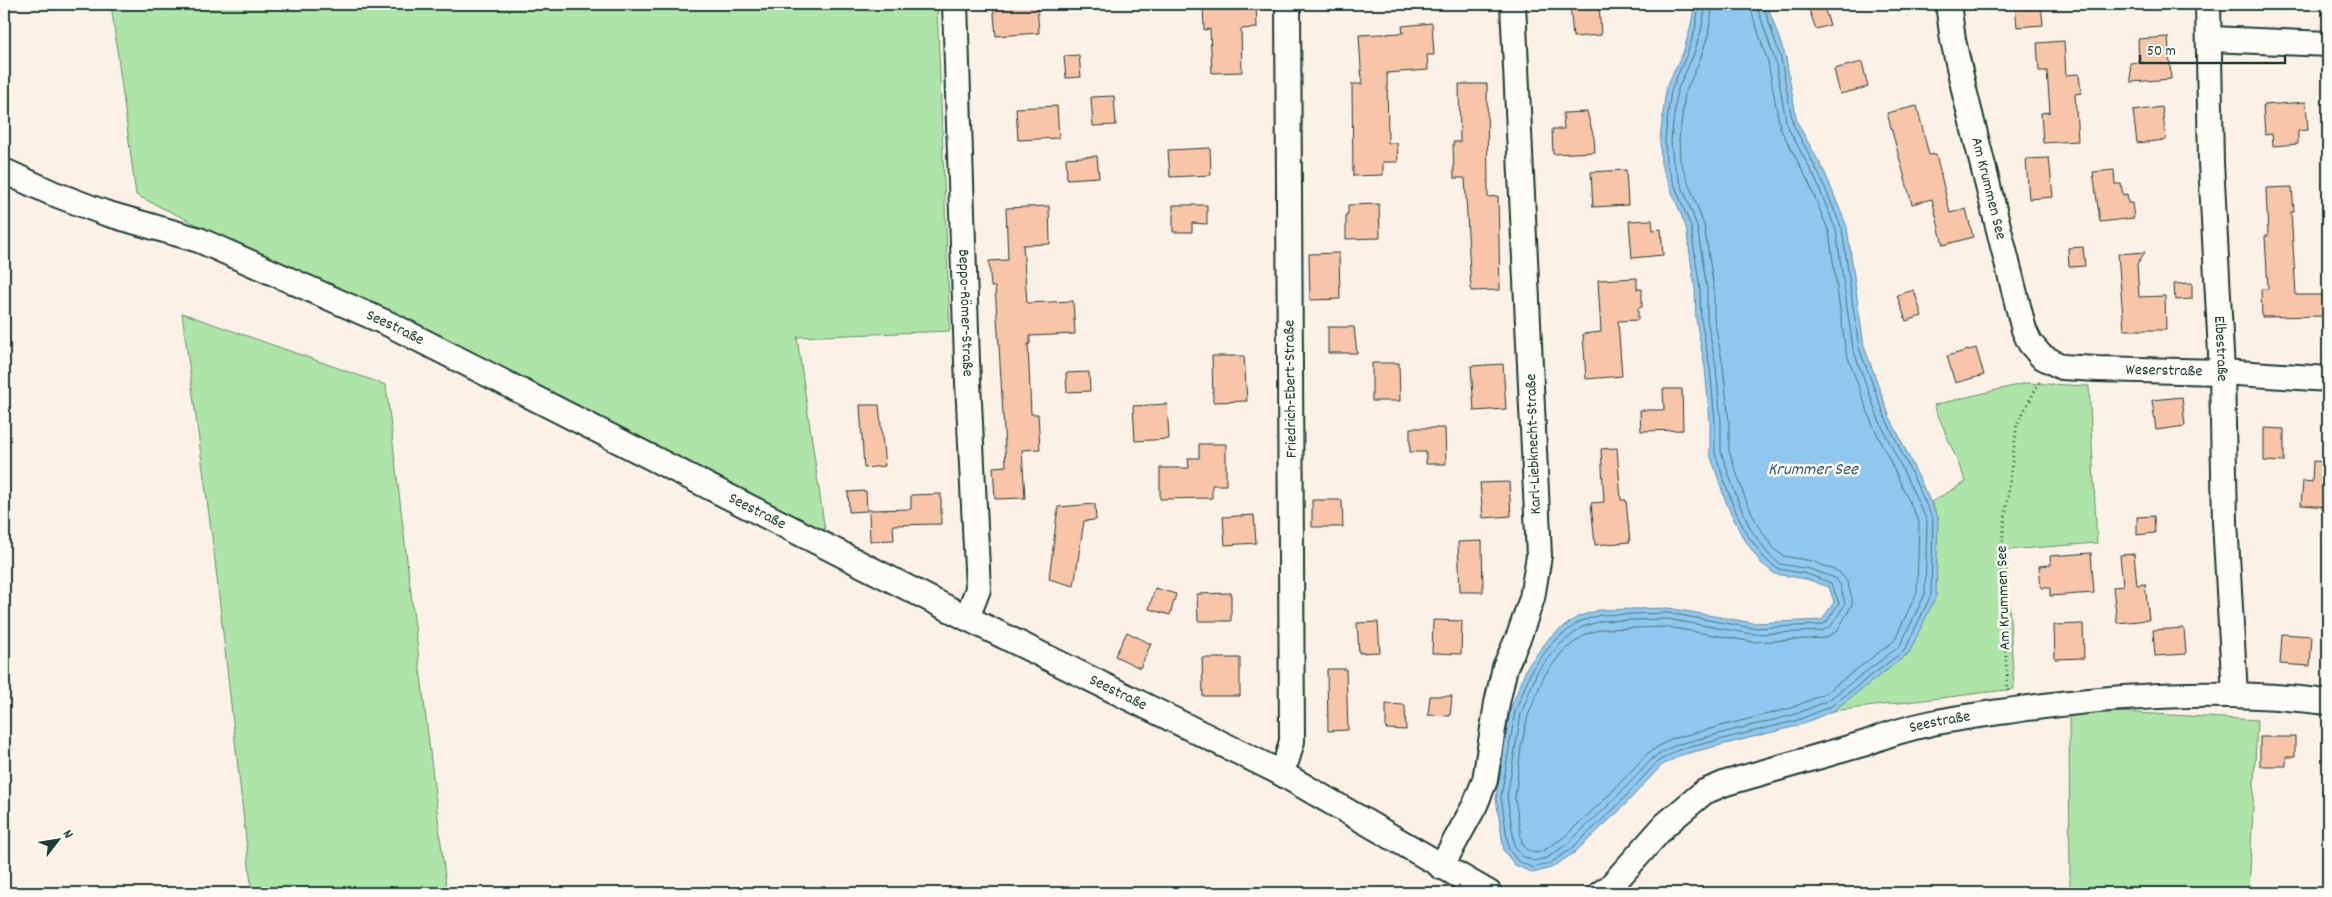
<svg xmlns="http://www.w3.org/2000/svg" width="2332" height="897" viewBox="0 0 2332 897" font-family="Dekko,sans-serif">
	<style>
		.green { fill: #ade4a7; stroke: #66906e }
		.water { fill: #8fc7ee; stroke: #6290a4 }
		.lines { fill: none; stroke-linecap: round; stroke-linejoin: round }
		.shore { stroke: #4c747e; stroke-width: 1 }
		.building { fill: #f8c5a9; stroke: #1f3d34 }
		.minor-casing { stroke: #1f3d34; stroke-width: 28 }
		.path { stroke: #1f3d34; stroke-width: 3; stroke-dasharray: 1 4; stroke-linecap: butt }
		.minor { stroke: #fdfcf7; stroke-width: 24 }
		.labels { text-anchor: middle; dominant-baseline: central; stroke-width: 5; stroke-linejoin: round; paint-order: stroke }
		.street-label { font-size: 16px; fill: #1f3d34; stroke: #fdfcf7 }
		.water-label { font-size: 18px; font-style: italic; fill: #3b6062; stroke: #fdfcf7 }
	</style>
	<rect width="100%" height="100%" fill="#fcf1e7"/>
	<filter id="ink" filterUnits="userSpaceOnUse"><feTurbulence type="fractalNoise" baseFrequency=".02" numOctaves="2"/><feDisplacementMap in="SourceGraphic" scale="10" xChannelSelector="R" yChannelSelector="G"/><feConvolveMatrix kernelMatrix="1 2 1 2 8 2 1 2 1" color-interpolation-filters="sRGB"/></filter>
	<g filter="url(#ink)">
		<g class="green">
			<polygon points="111,4 937,4 950,331 797,337 825,531 136,195"/>
			<polygon points="182,313 386,385 447,893 252,893 214,552"/>
			<polygon points="2026,383 2089,386 2097,543 2006,550 2014,689 1833,711 1909,653 1938,518 1931,502 1966,482 1934,405"/>
			<polygon points="2069,709 2257,720 2249,893 2070,893"/>
		</g>
		<polygon class="water" points="1695,4 1767,4 1786,58 1797,122 1825,173 1847,227 1864,346 1889,415 1938,518 1936,596 1909,653 1833,711 1797,726 1681,755 1661,766 1619,811 1574,853 1551,868 1533,873 1515,865 1504,851 1496,798 1510,710 1527,667 1550,637 1577,617 1599,610 1668,608 1754,623 1822,620 1834,602 1829,587 1806,579 1775,574 1761,563 1742,536 1727,505 1710,454 1710,422 1705,368 1696,320 1695,290 1686,227 1661,164 1660,139 1666,88 1683,53 1690,29"/>
		<g class="lines">
			<g class="shore">
				<polyline points="1699,4 1695,30 1687,54 1671,90 1665,139 1666,163 1691,227 1700,290 1701,319 1710,368 1715,422 1715,453 1732,503 1746,533 1765,559 1778,569 1807,574 1831,583 1839,603 1826,623 1821,625 1753,628 1668,613 1600,615 1579,622 1554,641 1532,669 1515,712 1501,797 1509,850 1518,861 1533,868 1549,864 1571,849 1616,807 1657,762 1678,750 1795,721 1830,707 1905,650 1931,595 1933,519 1885,417 1859,348 1842,229 1820,176 1793,124 1781,59 1763,4"/>
				<polyline points="1706,4 1701,31 1693,56 1677,91 1671,140 1673,162 1697,226 1707,289 1707,319 1716,367 1721,422 1721,452 1738,501 1751,530 1769,555 1780,564 1810,569 1835,578 1840,584 1845,604 1831,626 1822,631 1752,634 1667,619 1601,621 1582,627 1558,646 1537,672 1521,714 1507,797 1515,847 1522,856 1534,861 1547,858 1567,844 1611,803 1653,758 1675,745 1793,715 1827,701 1900,646 1925,594 1927,521 1879,420 1853,349 1836,230 1815,178 1787,126 1775,60 1756,4"/>
				<polyline points="1713,4 1708,35 1700,60 1685,93 1679,140 1680,160 1704,225 1714,289 1714,318 1723,366 1729,421 1729,451 1745,498 1758,526 1775,550 1783,556 1812,561 1839,572 1847,581 1852,598 1852,605 1837,631 1825,638 1754,642 1667,627 1602,629 1586,634 1563,651 1544,676 1528,716 1521,747 1515,798 1522,843 1527,850 1535,853 1543,851 1563,838 1606,798 1648,753 1671,739 1791,708 1824,694 1894,641 1917,592 1919,522 1872,423 1846,352 1829,232 1808,181 1780,128 1768,62 1749,4"/>
			</g>
		</g>
		<g class="building">
			<polygon points="993,4 1037,4 1039,33 996,36"/>
			<polygon points="1203,4 1256,4 1257,28 1241,29 1242,72 1212,73 1210,29 1204,30"/>
			<polygon points="1570,4 1599,4 1601,35 1573,37"/>
			<polygon points="1807,4 1823,4 1830,25 1816,29"/>
			<polygon points="2015,4 2041,4 2043,25 2017,27"/>
			<polygon points="1432,23 1434,55 1427,55 1428,70 1387,73 1388,143 1397,143 1398,162 1383,162 1383,175 1353,176 1352,84 1362,84 1359,35 1403,33 1402,26"/>
			<polygon points="2168,37 2171,79 2131,82 2130,63 2139,62 2138,39"/>
			<polygon points="2064,41 2066,75 2079,74 2081,93 2075,94 2078,141 2043,143 2041,113 2050,112 2047,71 2039,71 2037,43"/>
			<polygon points="1079,55 1081,77 1066,78 1064,56"/>
			<polygon points="1862,62 1868,87 1840,94 1834,69"/>
			<polygon points="1459,84 1487,84 1488,197 1498,196 1500,290 1471,291 1465,178 1454,178 1453,142 1460,142"/>
			<polygon points="1114,96 1116,125 1093,126 1091,97"/>
			<polygon points="2306,102 2308,130 2298,131 2298,144 2273,146 2272,134 2265,135 2263,105"/>
			<polygon points="1057,106 1059,138 1018,140 1016,108"/>
			<polygon points="1917,106 1929,155 1936,154 1950,213 1966,209 1973,237 1943,245 1932,199 1912,204 1887,113"/>
			<polygon points="2162,107 2166,140 2137,143 2133,111"/>
			<polygon points="1587,112 1594,138 1595,152 1553,154 1552,129 1564,129 1563,113"/>
			<polygon points="1210,148 1211,175 1170,177 1168,150"/>
			<polygon points="1097,156 1099,177 1067,179 1066,158"/>
			<polygon points="2049,158 2053,197 2029,199 2026,159"/>
			<polygon points="1626,170 1628,205 1593,207 1591,172"/>
			<polygon points="2114,170 2115,184 2121,184 2123,195 2127,194 2128,203 2132,203 2134,218 2100,222 2093,172"/>
			<polygon points="2292,187 2294,212 2291,212 2296,295 2328,295 2328,316 2262,317 2261,289 2268,289 2265,236 2268,236 2266,188"/>
			<polygon points="1379,204 1380,238 1346,239 1346,214 1348,214 1348,205"/>
			<polygon points="1173,205 1207,205 1207,224 1192,223 1192,232 1173,232"/>
			<polygon points="1049,206 1050,244 1023,245 1027,303 1073,301 1075,334 1030,336 1030,344 1028,344 1031,414 1038,414 1040,449 1022,450 1025,498 995,499 993,467 1006,466 999,346 995,287 991,287 989,261 1008,260 1006,208"/>
			<polygon points="1652,220 1653,230 1661,229 1663,255 1632,258 1629,221"/>
			<polygon points="2083,247 2085,266 2069,267 2068,248"/>
			<polygon points="2145,252 2137,264 2139,297 2165,296 2166,330 2124,330 2118,254"/>
			<polygon points="1339,253 1340,299 1310,300 1309,254"/>
			<polygon points="1637,278 1637,289 1642,289 1642,307 1638,308 1638,320 1618,321 1622,376 1586,379 1583,334 1601,332 1598,280"/>
			<polygon points="2192,283 2192,299 2175,300 2174,284"/>
			<polygon points="1914,290 1922,316 1906,321 1897,295"/>
			<polygon points="1328,327 1354,327 1357,353 1328,353"/>
			<polygon points="1976,348 1984,375 1955,383 1947,356"/>
			<polygon points="1212,356 1244,356 1247,401 1213,402"/>
			<polygon points="1372,363 1399,363 1400,401 1372,401"/>
			<polygon points="1503,364 1506,409 1474,411 1471,366"/>
			<polygon points="1089,372 1090,391 1067,392 1066,373"/>
			<polygon points="1663,389 1682,389 1683,430 1641,431 1640,410 1664,410"/>
			<polygon points="2182,397 2185,426 2156,430 2152,400"/>
			<polygon points="1167,404 1169,439 1135,441 1133,406"/>
			<polygon points="860,405 879,405 885,466 864,468"/>
			<polygon points="1410,428 1445,428 1446,464 1426,464 1426,452 1410,452"/>
			<polygon points="2264,428 2284,429 2284,462 2264,461"/>
			<polygon points="1199,444 1226,444 1226,485 1212,485 1212,498 1160,499 1160,468 1189,468 1188,458 1199,458"/>
			<polygon points="1617,448 1621,500 1626,500 1630,542 1595,545 1591,503 1604,502 1601,449"/>
			<polygon points="2313,461 2328,462 2328,507 2301,505 2303,481 2312,482"/>
			<polygon points="1509,482 1511,516 1483,518 1480,483"/>
			<polygon points="866,491 867,511 849,512 848,492"/>
			<polygon points="941,494 941,524 893,525 894,540 870,541 869,510 911,509 911,495"/>
			<polygon points="1312,500 1342,500 1343,527 1312,527"/>
			<polygon points="1095,504 1096,520 1084,521 1074,586 1049,579 1058,507"/>
			<polygon points="1254,515 1256,543 1225,545 1223,517"/>
			<polygon points="2154,516 2155,533 2137,535 2137,517"/>
			<polygon points="1482,541 1483,592 1460,592 1458,542"/>
			<polygon points="2091,553 2094,593 2050,596 2050,588 2041,588 2039,566 2051,565 2050,556"/>
			<polygon points="2134,554 2137,585 2145,584 2149,620 2117,623 2113,587 2123,586 2120,555"/>
			<polygon points="1155,588 1176,594 1170,615 1149,609"/>
			<polygon points="1231,593 1231,621 1198,621 1197,594"/>
			<polygon points="1433,620 1462,621 1461,654 1432,653"/>
			<polygon points="1378,622 1380,652 1359,653 1357,623"/>
			<polygon points="2083,624 2084,658 2055,659 2054,625"/>
			<polygon points="2184,628 2186,654 2155,656 2153,630"/>
			<polygon points="1127,632 1151,644 1140,668 1115,656"/>
			<polygon points="2282,634 2312,636 2310,666 2280,664"/>
			<polygon points="1202,658 1240,658 1240,696 1203,696"/>
			<polygon points="1327,669 1346,669 1348,730 1328,731"/>
			<polygon points="1430,696 1452,696 1450,716 1428,715"/>
			<polygon points="1386,704 1405,705 1406,730 1386,729"/>
			<polygon points="2260,737 2295,737 2295,757 2286,757 2286,766 2260,766"/>
		</g>
		<g class="lines">
			<g class="minor-casing">
				<g id="minor">
					<path id="s1" d="M955,4L967,361L978,589L967,618"/>
					<path id="s2" d="M1948,4L1953,40L1965,94L2024,330L2030,343L2041,356L2062,367L2097,369L2222,372L2328,379"/>
					<path id="s3" d="M2208,4L2211,163L2222,372L2225,522L2235,694"/>
					<polyline points="2210,39 2328,44"/>
					<path id="s4" d="M4,171L52,193L105,213L199,240L391,325L967,618L1279,772L1489,893"/>
					<path d="M1279,772L1287,759L1292,741C1291,495 1289,250 1288,4"/>
					<polyline points="1441,867 1475,805 1485,780 1497,703 1505,667 1519,636 1532,598 1539,556 1513,4"/>
					<path id="s5" d="M1601,893L1610,887L1665,825L1704,792L1726,783L1866,743C1914,723 1963,717 2014,710C2120,695 2222,689 2328,702"/>
				</g>
			</g>
			<polyline class="path" points="2008,691 2000,558 2017,424 2041,379"/>
			<use href="#minor" class="minor"/>
		</g>
	</g>
	<g class="labels">
		<g class="street-label">
			<text stroke="none"><textPath href="#s2" startOffset="189">Am Krummen See</textPath></text>
			<text stroke="none"><textPath href="#s1" startOffset="309">Beppo-Römer-Straße</textPath></text>
			<text stroke="none"><textPath href="#s4" startOffset="422">Seestraße</textPath></text>
			<text stroke="none"><textPath href="#s3" startOffset="345">Elbestraße</textPath></text>
			<text stroke="none"><textPath href="#s2" startOffset="492">Weserstraße</textPath></text>
			<text transform="translate(1291 389) rotate(-91)">Friedrich-Ebert-Straße</text>
			<text transform="translate(1534 444) rotate(-92)">Karl-Liebknecht-Straße</text>
			<text stroke="none"><textPath href="#s4" startOffset="828">Seestraße</textPath></text>
			<text transform="translate(2004 598) rotate(-92)">Am Krummen See</text>
			<text stroke="none"><textPath href="#s4" startOffset="1232">Seestraße</textPath></text>
			<text stroke="none"><textPath href="#s5" startOffset="391">Seestraße</textPath></text>
		</g>
		<g class="water-label">
			<text x="1813" y="470">Krummer See</text>
		</g>
	</g>
	<rect width="2332" height="897" fill="none" stroke="#fdfcf7" stroke-width="20"/>
	<rect x="10" y="10" width="2312" height="877" fill="none" stroke="#1f3d34" stroke-width="2" filter="url(#ink)"/>
	<g transform="translate(58 840) rotate(59)" stroke="#fdfcf7" stroke-width="4" paint-order="stroke">
	<path d="M0-4L9 19L0 12L-9 19Z" fill="#1f3d34"/>
	<text y="-8" font-size="14" font-weight="bold" text-anchor="middle" fill="#1f3d34">N</text>
	</g>
	<path d="M2140 55v8h145v-8" fill="none" stroke="#1f3d34" stroke-width="2.5"/>
	<text x="2147" y="55" font-size="15" fill="#1f3d34" stroke="#fdfcf7" stroke-width="4" paint-order="stroke">50 m</text>
</svg>
